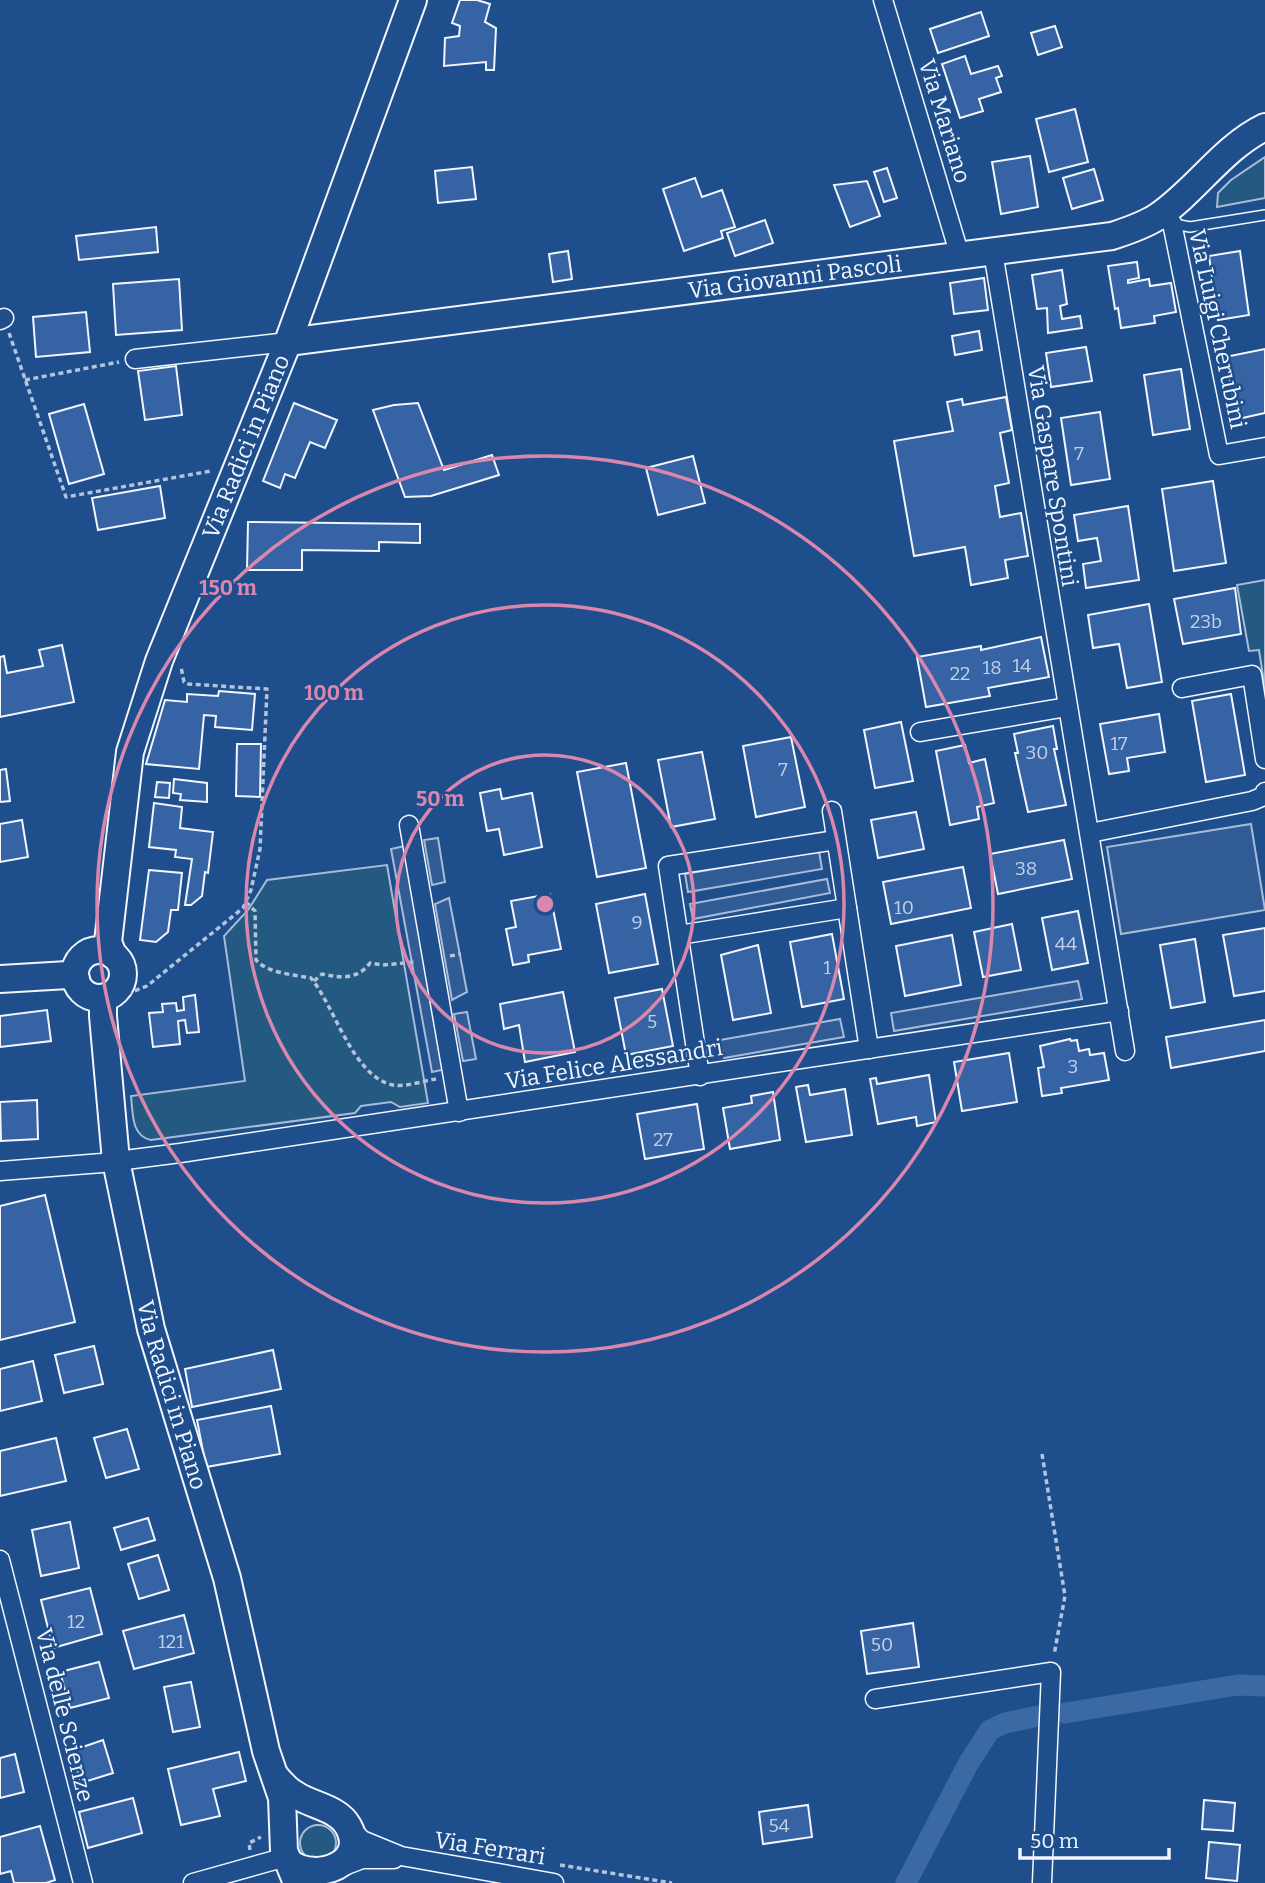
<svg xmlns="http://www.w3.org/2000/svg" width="1265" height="1883" viewBox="0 0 1265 1883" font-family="Bitter,serif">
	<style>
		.green { fill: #245a82; stroke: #a8bbd7; stroke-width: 2 }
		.parking { fill: #305b95; stroke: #a8bbd7; stroke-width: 2 }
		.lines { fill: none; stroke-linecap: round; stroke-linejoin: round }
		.canal { stroke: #3b69a3; stroke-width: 21 }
		.building { fill: #3563a3; stroke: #f2f6ff; stroke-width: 2 }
		.lane-casing { stroke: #f2f6ff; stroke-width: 12 }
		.street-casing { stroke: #f2f6ff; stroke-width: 21 }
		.secondary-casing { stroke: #f2f6ff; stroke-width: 30 }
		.path { stroke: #b3c4dc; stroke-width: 3.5; stroke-dasharray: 5 3.5; stroke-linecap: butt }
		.lane { stroke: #1f4e8c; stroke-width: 9 }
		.street { stroke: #1f4e8c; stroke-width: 18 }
		.secondary { stroke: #1f4e8c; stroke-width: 26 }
		.ring { fill: none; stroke: #da87ad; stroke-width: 3.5 }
		.labels { text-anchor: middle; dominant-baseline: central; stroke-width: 5; stroke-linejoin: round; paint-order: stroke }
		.number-label { font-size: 19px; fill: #c3d1e8 }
		.street-label { font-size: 23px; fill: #f2f6ff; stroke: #1f4e8c }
		.centre { fill: #da87ad; stroke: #1f4e8c; stroke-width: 3.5 }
		.ring-label { font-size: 21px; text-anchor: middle; font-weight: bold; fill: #da87ad; stroke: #1f4e8c; stroke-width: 5; stroke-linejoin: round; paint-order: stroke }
	</style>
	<rect width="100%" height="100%" fill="#1f4e8c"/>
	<g class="green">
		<polygon points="1265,157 1265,198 1217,207 1218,193 1231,180"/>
		<polygon points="1265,580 1265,689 1259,650 1249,651 1237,585"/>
		<path d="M387,865L428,1103L400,1107L391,1102L361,1106L355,1113L151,1140C131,1136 133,1113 131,1096L245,1081L224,936L248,910L267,880Z"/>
		<circle cx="318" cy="1843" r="18"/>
	</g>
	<g class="parking">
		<polygon points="1251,824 1265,910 1121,934 1107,847"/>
		<polygon points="438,838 445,882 432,885 424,840"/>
		<polygon points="405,846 446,1069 432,1072 391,849"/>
		<polygon points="819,851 822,869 688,892 685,874"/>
		<polygon points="827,879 830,893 693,919 690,904"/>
		<polygon points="449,898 467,992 452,1000 435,904"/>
		<polygon points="1078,981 1082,999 894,1031 891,1013"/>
		<polygon points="467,1012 476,1059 463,1061 454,1014"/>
		<polygon points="840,1019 844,1037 724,1058 720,1040"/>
	</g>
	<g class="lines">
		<g class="canal">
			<polyline points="1065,1713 1238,1685 1265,1686"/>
			<polyline points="906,1883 968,1764 990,1730 1005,1723 1043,1715"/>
		</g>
	</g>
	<g class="building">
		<polygon points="460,0 477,0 490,4 485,22 496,28 494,70 486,70 486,62 444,66 445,38 459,36 460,26 452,23"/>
		<polygon points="981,12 989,36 938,53 930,29"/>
		<polygon points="1055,26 1062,47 1038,55 1031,33"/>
		<polygon points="965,56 971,74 998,66 1002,76 996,78 1001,92 979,99 983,111 960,118 942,64"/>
		<polygon points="1075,109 1088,162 1049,172 1036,119"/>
		<polygon points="1030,156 1038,207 1001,214 992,162"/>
		<polygon points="472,167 476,199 438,203 435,171"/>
		<polygon points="887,168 897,198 884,202 874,172"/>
		<polygon points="1094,169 1103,200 1072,209 1063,178"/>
		<polygon points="695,178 702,197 722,190 735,227 721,231 723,238 684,251 663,189"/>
		<polygon points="867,181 880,216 850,227 834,185"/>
		<polygon points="765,220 773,243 735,256 727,233"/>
		<polygon points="156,227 158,252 79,260 76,236"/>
		<polygon points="568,251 572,279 553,282 549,254"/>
		<polygon points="1240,251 1249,315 1218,320 1209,256"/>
		<polygon points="1137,262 1139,278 1128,280 1128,283 1149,279 1150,286 1171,283 1176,312 1154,316 1155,323 1121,328 1118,308 1115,309 1108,266"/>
		<polygon points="1062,270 1067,304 1060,306 1062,319 1080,316 1082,328 1048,333 1047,308 1037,309 1032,275"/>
		<polygon points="984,278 988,310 954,314 950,283"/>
		<polygon points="179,279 182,330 116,335 113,284"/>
		<polygon points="86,312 90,352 36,357 33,317"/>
		<polygon points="979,331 982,350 955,355 952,336"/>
		<polygon points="1086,347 1092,381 1051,387 1046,353"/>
		<polygon points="1265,349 1265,413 1238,419 1225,357"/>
		<polygon points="176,366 182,415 145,420 138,371"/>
		<polygon points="1181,369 1190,429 1153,435 1144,375"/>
		<polygon points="1006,397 1012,430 1000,433 1009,483 995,486 1000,517 1021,513 1028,556 1005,560 1008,578 971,585 965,547 914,556 894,441 953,431 947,402 962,399 963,405"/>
		<polygon points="294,403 337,420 325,448 310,442 295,478 285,474 280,488 263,481"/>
		<polygon points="418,403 444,470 492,455 499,475 431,496 405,497 373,410 394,405"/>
		<polygon points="84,404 104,474 69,484 49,414"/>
		<polygon points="1100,412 1110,479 1071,485 1061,418"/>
		<polygon points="693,456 705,503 658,515 646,468"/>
		<polygon points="1213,481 1226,563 1174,571 1162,489"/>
		<polygon points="160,486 165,518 98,530 92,498"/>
		<polygon points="1128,506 1139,580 1086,588 1083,564 1101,561 1097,538 1078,541 1074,515"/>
		<polygon points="248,522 420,524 420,543 379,542 379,551 302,550 302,570 247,570"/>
		<polygon points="1235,588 1241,634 1183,644 1174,599"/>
		<polygon points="1149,604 1162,682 1127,688 1119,644 1093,648 1088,615"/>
		<polygon points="1041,637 1049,677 988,688 990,696 926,707 917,657 981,646 981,650"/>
		<polygon points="62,645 74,702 0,717 0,657 4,656 7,673 43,666 39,650"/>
		<polygon points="219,691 255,694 252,730 215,727 216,716 204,715 199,769 146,764 165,700 187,702 187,694 218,696"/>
		<polygon points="1231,694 1245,775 1206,782 1192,701"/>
		<polygon points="1159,714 1165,752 1127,758 1129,771 1109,774 1100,724"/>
		<polygon points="901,722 913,781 875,788 864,730"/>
		<polygon points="1053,726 1057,749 1054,749 1066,805 1028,812 1015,753 1018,753 1014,734"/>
		<polygon points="791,737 805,807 756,817 743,746"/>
		<polygon points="237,744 261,744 260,797 236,796"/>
		<polygon points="965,745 969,763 985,759 994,803 977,807 979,819 950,825 936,751"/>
		<polygon points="702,752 715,819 671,827 658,760"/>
		<polygon points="626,763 646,868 597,877 577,772"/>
		<polygon points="6,769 10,801 0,802 0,770"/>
		<polygon points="174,779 207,783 207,802 180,800 181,794 173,793"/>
		<polygon points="157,782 170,783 169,798 155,797"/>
		<polygon points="500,789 502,799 532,793 542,847 504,855 499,829 487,831 480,793"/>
		<polygon points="154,803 182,807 180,828 213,832 208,873 205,872 202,896 191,905 185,905 192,859 175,857 176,850 149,847"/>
		<polygon points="916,812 924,849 878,858 871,820"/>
		<polygon points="22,820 28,857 0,862 0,824"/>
		<polygon points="1064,840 1072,879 998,894 990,854"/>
		<polygon points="963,867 971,908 891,924 883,882"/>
		<polygon points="149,870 182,873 178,910 171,910 168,932 156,942 140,940"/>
		<polygon points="550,894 561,949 528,955 529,962 513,965 506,929 516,927 511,901"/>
		<polygon points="645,894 658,964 609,973 596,904"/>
		<polygon points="1078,911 1088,963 1052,970 1042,918"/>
		<polygon points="1012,924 1021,970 983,977 974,932"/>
		<polygon points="1265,928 1265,991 1234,996 1223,935"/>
		<polygon points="832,934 844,999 802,1007 790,942"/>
		<polygon points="952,935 961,985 905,996 896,946"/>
		<polygon points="1195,939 1205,1002 1171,1008 1160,945"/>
		<polygon points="758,945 771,1013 733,1020 721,955"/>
		<polygon points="662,989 673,1046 626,1055 615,998"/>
		<polygon points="563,992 575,1052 525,1062 519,1025 504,1029 500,1004"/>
		<polygon points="195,995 199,1032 187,1033 185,1020 178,1021 180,1044 153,1047 149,1013 163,1012 162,1004 176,1003 177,1011 184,1010 183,997"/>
		<polygon points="47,1010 51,1041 0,1047 0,1016"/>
		<polygon points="1265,1020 1265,1051 1171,1068 1166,1037"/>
		<polygon points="1070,1039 1071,1041 1077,1040 1079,1051 1089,1049 1090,1055 1104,1053 1109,1080 1061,1088 1062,1093 1042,1096 1038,1068 1044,1067 1040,1046"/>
		<polygon points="1009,1053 1017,1102 962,1111 954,1062"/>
		<polygon points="929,1075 936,1122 917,1126 916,1117 878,1124 870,1079 876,1078 877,1084"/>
		<polygon points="808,1085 810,1095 845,1089 852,1135 806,1142 796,1087"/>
		<polygon points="773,1092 780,1140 730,1149 723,1108 752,1103 751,1096"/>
		<polygon points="37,1100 38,1139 1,1141 0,1102"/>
		<polygon points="697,1104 704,1149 645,1159 637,1114"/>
		<polygon points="45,1195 75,1322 0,1340 0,1206"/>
		<polygon points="94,1346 103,1384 64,1393 55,1355"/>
		<polygon points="273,1350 281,1389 192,1407 185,1369"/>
		<polygon points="33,1361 42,1401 0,1411 0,1369"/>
		<polygon points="271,1406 280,1454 206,1467 197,1420"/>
		<polygon points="127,1429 139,1469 106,1478 94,1438"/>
		<polygon points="56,1438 66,1481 0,1496 0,1451"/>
		<polygon points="148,1518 155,1540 121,1550 114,1528"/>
		<polygon points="70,1522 79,1568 41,1576 32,1530"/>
		<polygon points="158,1555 169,1590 139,1599 128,1564"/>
		<polygon points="90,1588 102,1634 53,1648 41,1600"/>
		<polygon points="184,1615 194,1653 134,1669 123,1631"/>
		<polygon points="913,1623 919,1667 867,1674 861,1631"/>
		<polygon points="99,1662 109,1698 70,1708 60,1672"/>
		<polygon points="191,1682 200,1727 173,1732 164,1687"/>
		<polygon points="103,1740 113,1773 81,1783 71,1751"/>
		<polygon points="239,1752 246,1781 213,1789 220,1816 181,1825 168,1769"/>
		<polygon points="15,1754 24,1792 0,1798 0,1758"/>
		<polygon points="133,1798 142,1833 88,1848 79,1812"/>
		<polygon points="1204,1800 1235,1803 1233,1831 1202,1829"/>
		<polygon points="808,1805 812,1837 763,1844 759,1812"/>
		<polygon points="40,1826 55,1880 46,1883 14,1883 11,1871 0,1874 0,1837"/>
		<polygon points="1209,1842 1240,1845 1237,1881 1206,1878"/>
	</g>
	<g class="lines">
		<g class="lane-casing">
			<polyline id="lane" points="1174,224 1190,227 1265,215"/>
		</g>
		<g class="street-casing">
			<g id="street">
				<polyline points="883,0 960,256"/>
				<polyline points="1158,216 1172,223 1219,455 1265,447"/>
				<polyline points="993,252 1125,1051"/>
				<polyline points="0,320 4,318"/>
				<polyline points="135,359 288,342"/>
				<polyline points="1182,688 1252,675 1265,759"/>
				<polyline points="920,732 1067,707"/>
				<polyline points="832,811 869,1049"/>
				<polyline points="409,825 459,1112"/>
				<polyline points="1090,833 1252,801 1264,796 1265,792"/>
				<polyline points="679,935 847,908"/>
				<polyline points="700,1076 668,866 836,840"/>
				<polyline points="0,1171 102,1163 180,1153 1119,1011"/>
				<polyline points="0,1560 83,1883"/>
				<polyline points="875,1699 1051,1672 1042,1883"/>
				<polyline points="348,1826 362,1840 401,1856 554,1883"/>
				<polyline points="344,1866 362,1859 394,1859"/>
				<polyline points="193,1883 286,1857"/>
			</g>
		</g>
		<g class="secondary-casing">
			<g id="secondary">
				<path id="s1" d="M288,342L1112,236C1127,231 1143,226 1157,217C1196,191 1222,148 1265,127"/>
				<circle cx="99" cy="974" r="24"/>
				<path id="s2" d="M113,955L108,942L130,752L159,661L288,342L413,0"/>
				<polyline points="0,979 68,975 76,979"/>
				<path id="s3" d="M106,997L103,1003V1016L116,1161L151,1329L227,1578L266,1751L282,1798L284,1851L297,1883"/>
				<path d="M276,1777C282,1784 288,1791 296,1795C313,1806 338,1808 348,1826C369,1863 317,1883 290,1863"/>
			</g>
		</g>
		<g class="path">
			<polyline points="9,333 66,497 211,471"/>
			<polyline points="25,380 119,362"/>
			<path d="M246,902L255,911L256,960C267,973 295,975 311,978C335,1007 353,1077 393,1085C406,1087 423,1081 436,1079"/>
			<polyline points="450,956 461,954"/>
			<path d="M314,981L322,974C341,978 357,980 370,963L382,965L415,962"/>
			<polyline points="127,994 147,986 243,908 251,890 260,849 267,689 188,684 184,682 181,667"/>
			<polyline points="1042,1454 1065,1596 1054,1655"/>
			<polyline points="250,1850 249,1843 261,1837"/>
			<polyline points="560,1865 672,1883"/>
		</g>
		<use href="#lane" class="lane"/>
		<use href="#street" class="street"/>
		<use href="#secondary" class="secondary"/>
	</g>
	<g class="ring">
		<circle cx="545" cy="904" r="149"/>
		<circle cx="545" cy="904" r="299"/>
		<circle cx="545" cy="904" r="448"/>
	</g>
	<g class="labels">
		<g class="number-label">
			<text x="1079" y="453">7</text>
			<text x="1206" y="621">23b</text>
			<text x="1022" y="665">14</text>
			<text x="992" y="667">18</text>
			<text x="960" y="673">22</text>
			<text x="1119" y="743">17</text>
			<text x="1037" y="752">30</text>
			<text x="783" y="769">7</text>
			<text x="1026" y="868">38</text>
			<text x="904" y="907">10</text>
			<text x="637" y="922">9</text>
			<text x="1066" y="943">44</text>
			<text x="827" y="967">1</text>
			<text x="652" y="1021">5</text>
			<text x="1073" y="1066">3</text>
			<text x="663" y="1139">27</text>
			<text x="76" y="1621">12</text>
			<text x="171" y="1641">121</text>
			<text x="882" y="1644">50</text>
			<text x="779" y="1825">54</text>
		</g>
		<g class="street-label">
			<text transform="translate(945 121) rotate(73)">Via Mariano</text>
			<text stroke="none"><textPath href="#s1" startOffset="511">Via Giovanni Pascoli</textPath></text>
			<text transform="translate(1218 329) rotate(78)">Via Luigi Cherubini</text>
			<text stroke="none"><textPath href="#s2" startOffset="532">Via Radici in Piano</textPath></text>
			<text transform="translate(1053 476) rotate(81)">Via Gaspare Spontini</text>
			<text transform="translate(614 1064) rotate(-9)">Via Felice Alessandri</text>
			<text stroke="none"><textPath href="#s3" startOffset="406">Via Radici in Piano</textPath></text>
			<text transform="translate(65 1715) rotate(76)">Via delle Scienze</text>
			<text transform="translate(490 1848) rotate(9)">Via Ferrari</text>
		</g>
	</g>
	<circle cx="545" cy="904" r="10" class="centre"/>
	<g class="ring-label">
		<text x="228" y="595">150 m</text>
		<text x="334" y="700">100 m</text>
		<text x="440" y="806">50 m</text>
	</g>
	<path d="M1020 1848v10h149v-10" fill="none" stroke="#f2f6ff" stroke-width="3.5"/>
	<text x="1030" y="1848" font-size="21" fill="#f2f6ff" stroke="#1f4e8c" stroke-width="5" paint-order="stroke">50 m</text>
</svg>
